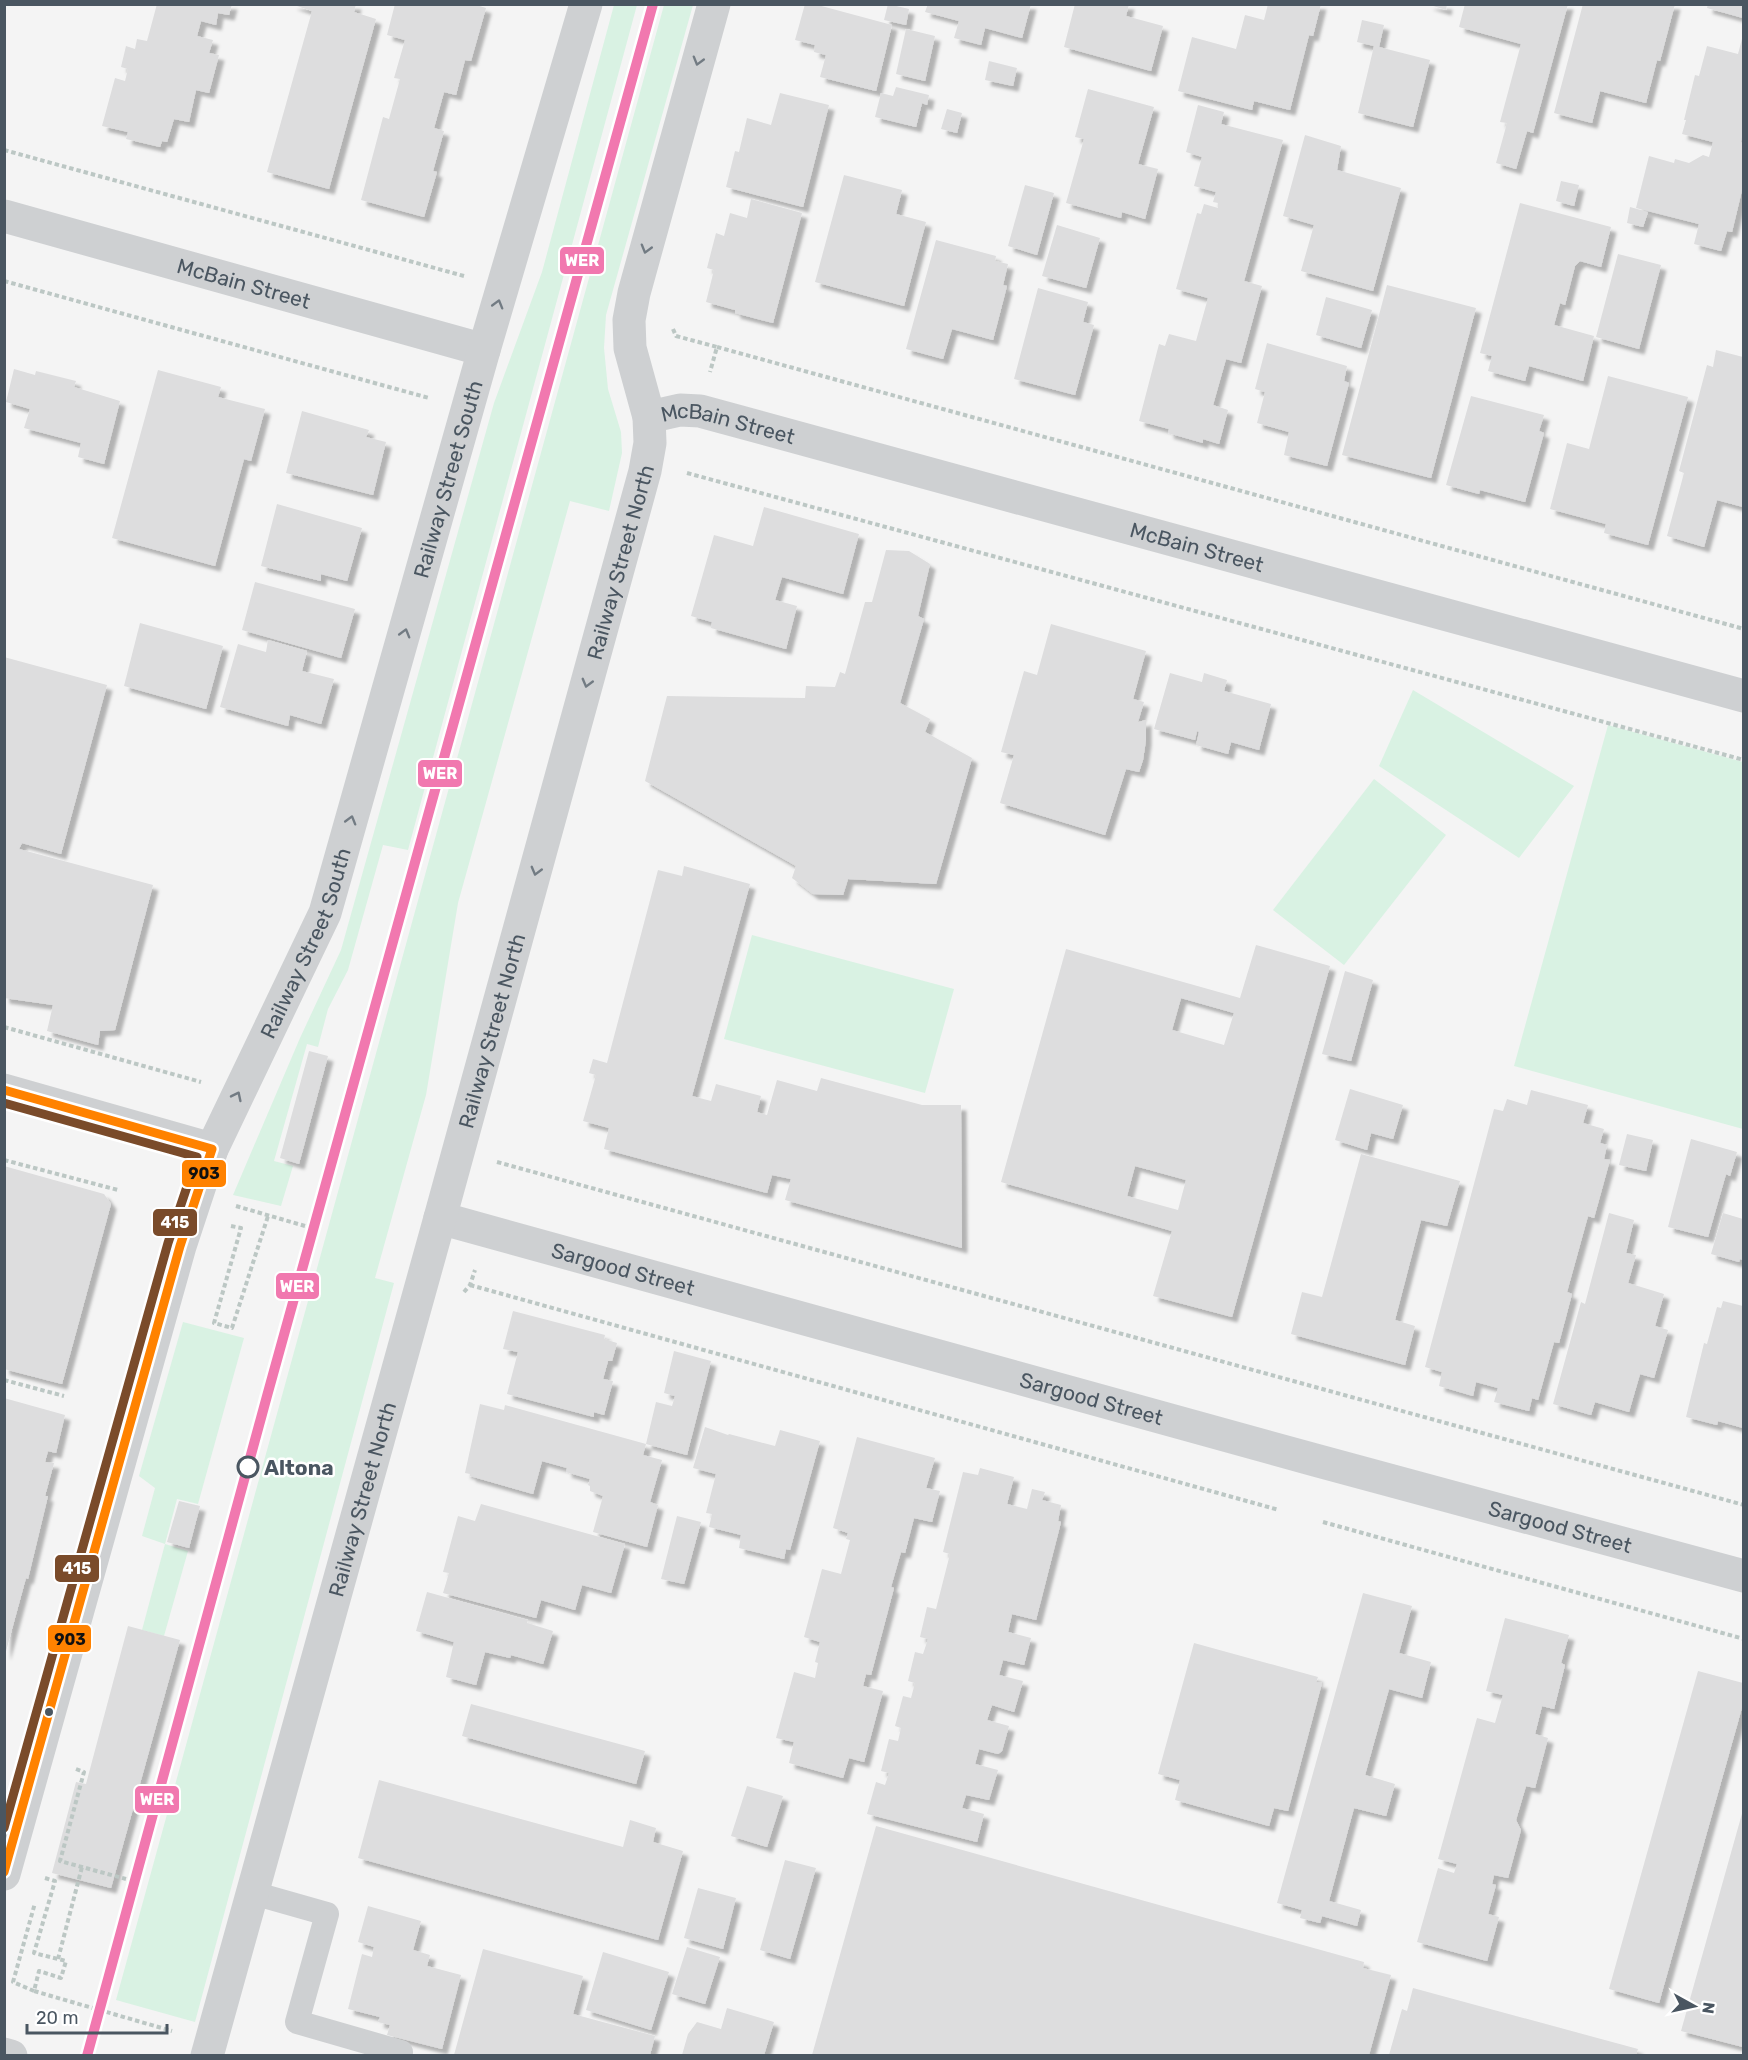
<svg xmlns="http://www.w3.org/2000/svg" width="1748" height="2060" viewBox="0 0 1748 2060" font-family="Rubik,sans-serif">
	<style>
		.green { fill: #d9f2e3 }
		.building { fill: #ddddde; fill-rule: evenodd; filter: url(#shadow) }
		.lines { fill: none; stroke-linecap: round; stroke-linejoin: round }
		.path { stroke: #bcc7c4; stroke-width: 4; stroke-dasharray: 4.5 3; stroke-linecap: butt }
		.service { stroke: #ced0d2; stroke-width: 24 }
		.minor { stroke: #ced0d2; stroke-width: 33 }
		.tertiary { stroke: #ced0d2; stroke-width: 33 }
		.bus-1-casing { stroke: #fff; stroke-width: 14 }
		.bus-2-casing { stroke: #fff; stroke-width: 14 }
		.bus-1 { stroke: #ff8200; stroke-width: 9 }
		.bus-2 { stroke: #7a4b2a; stroke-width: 9 }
		.rail-1-casing { stroke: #fff; stroke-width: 15 }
		.rail-1 { stroke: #f178af; stroke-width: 10 }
		.oneway { stroke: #727b83 }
		.stop-dot { fill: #fff; stroke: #4a5661; stroke-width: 3 }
		.bus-dot { fill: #4a5661; stroke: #fff; stroke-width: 2 }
		.labels { text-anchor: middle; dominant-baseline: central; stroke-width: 5; stroke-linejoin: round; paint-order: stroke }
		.street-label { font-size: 21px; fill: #4a5661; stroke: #fff }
		.stop-label { font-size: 21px; font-weight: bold; fill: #4a5661; stroke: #fff; text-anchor: start }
		.line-badge { stroke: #fff; stroke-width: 2 }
		.badge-label { font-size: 16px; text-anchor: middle; font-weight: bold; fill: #fff }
		.pale-badge-label { font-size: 16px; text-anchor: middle; font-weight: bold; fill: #111 }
	</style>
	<defs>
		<filter id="shadow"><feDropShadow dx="5.5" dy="5.5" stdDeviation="1.5" flood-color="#0004"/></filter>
	</defs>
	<rect width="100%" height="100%" fill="#f4f4f4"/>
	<g class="green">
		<polygon points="614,5 637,5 408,850 383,845 348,970 328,1009 318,1047 307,1044 274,1161 293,1166 281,1206 233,1195 300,1038 341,950 494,403 542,272"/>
		<polygon points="664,5 693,5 606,315 604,348 608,389 621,432 622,453 609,511 570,501 458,903 426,1095 375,1278 394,1283 195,2022 116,2000"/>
		<polygon points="1413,690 1574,786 1519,858 1379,766"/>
		<polygon points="1608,725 1743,762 1743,1129 1514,1066"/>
		<polygon points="1374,779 1446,835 1344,965 1273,910"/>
		<polygon points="752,935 954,989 925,1093 724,1039"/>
		<polygon points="183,1322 244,1338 198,1504 177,1499 165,1544 188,1551 164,1636 142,1630 165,1544 142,1536 155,1488 139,1476"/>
	</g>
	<g class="building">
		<polygon points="157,4 232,4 229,15 218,13 216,25 201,21 197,36 213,40 209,53 219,55 209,93 196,90 189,122 174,119 167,142 162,141 160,147 126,139 128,132 102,126 115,78 125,81 128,69 121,67 126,46 135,49 137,39 147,41"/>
		<polygon points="291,4 356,4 354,12 376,19 329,189 267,172 312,11"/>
		<polygon points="395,4 473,4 486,8 471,61 465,60 456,95 444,92 434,128 444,131 433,171 437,172 424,217 361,200 383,117 389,119 400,79 394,78 405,40 387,35"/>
		<polygon points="805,4 814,4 892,25 876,91 820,77 826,55 814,52 815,45 795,40"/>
		<polygon points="888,4 909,9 906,25 884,20"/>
		<polygon points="928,4 1031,4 1022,38 985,28 981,45 954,38 959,21 925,12"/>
		<polygon points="1075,4 1129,4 1126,16 1163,26 1151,71 1064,47"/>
		<polygon points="1268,4 1321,4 1313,36 1309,35 1290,110 1254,101 1252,110 1178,91 1192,37 1236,49 1245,15 1264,20"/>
		<polygon points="1427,4 1447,4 1446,10"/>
		<polygon points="1465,4 1568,4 1533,133 1527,131 1516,169 1496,163 1507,123 1500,122 1521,44 1459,27"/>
		<polygon points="1583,4 1675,4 1660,61 1657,60 1646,103 1600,91 1592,123 1554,113"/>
		<polygon points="1708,4 1743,4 1743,18 1707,8"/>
		<polygon points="1362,20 1384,25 1379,47 1430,60 1413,127 1358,113 1374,46 1357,42"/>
		<polygon points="906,29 935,36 925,81 896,74"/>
		<polygon points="1743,35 1743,133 1741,142 1743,143 1743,186 1732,232 1727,231 1721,251 1694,244 1699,224 1636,208 1649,156 1674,163 1675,159 1689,163 1703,155 1709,157 1713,142 1682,134 1686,120 1684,120 1695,75 1699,76 1707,46 1738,54"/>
		<polygon points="989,61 1017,68 1013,86 985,80"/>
		<polygon points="896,87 929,95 927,105 922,103 916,127 875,117 881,93 893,96"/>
		<polygon points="1088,89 1154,107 1138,164 1158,169 1145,219 1122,212 1121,218 1066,203 1084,139 1075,137"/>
		<polygon points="780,93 829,105 803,207 726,187 735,151 739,152 747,118 771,125"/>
		<polygon points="1198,105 1224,112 1221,124 1283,140 1244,281 1262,286 1241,363 1226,359 1213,405 1228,410 1219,444 1203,439 1203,443 1168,433 1169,429 1139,421 1159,344 1165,346 1169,334 1196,341 1208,298 1176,289 1197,213 1201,214 1204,204 1218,208 1218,203 1213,202 1216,192 1194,186 1202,157 1186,152"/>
		<polygon points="947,109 962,113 957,133 941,129"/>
		<polygon points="1305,135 1341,146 1337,170 1401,188 1373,291 1301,271 1314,225 1283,216"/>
		<polygon points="844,175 902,190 896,214 926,222 904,306 815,282"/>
		<polygon points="1561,181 1579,185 1574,206 1556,201"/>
		<polygon points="1025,185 1054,193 1037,255 1008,246"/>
		<polygon points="751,199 802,213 773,323 735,313 735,310 706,302 714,270 707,268 716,233 724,236 730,213 747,218"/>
		<polygon points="1520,203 1611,227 1601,267 1580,261 1575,266 1565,305 1560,303 1554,325 1594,336 1583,381 1529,366 1525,381 1488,371 1492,356 1480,353"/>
		<polygon points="1630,207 1648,212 1643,227 1627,223"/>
		<polygon points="1057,225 1100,238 1086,288 1042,276"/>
		<polygon points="936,240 996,256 995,261 1008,264 1003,285 1007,286 993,340 952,329 943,359 906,349"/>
		<polygon points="1618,254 1661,265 1639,349 1596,337"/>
		<polygon points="1387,285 1476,308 1431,478 1342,455"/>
		<polygon points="1038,288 1088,302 1083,322 1094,325 1075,395 1014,379"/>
		<polygon points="1326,297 1372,310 1361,348 1316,335"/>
		<polygon points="1267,343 1347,366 1344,381 1349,383 1327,466 1284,455 1289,432 1257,423 1265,392 1255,389"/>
		<polygon points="1716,350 1743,357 1743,507 1717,500 1704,547 1667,536 1684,473 1679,471 1707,365 1713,367"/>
		<polygon points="14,369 35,375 36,371 76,381 74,387 120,401 104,464 78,457 81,443 24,428 30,409 6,402"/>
		<polygon points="158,370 221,387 218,397 265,409 251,461 244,459 215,566 112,538"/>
		<polygon points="1608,376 1688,397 1648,545 1604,533 1606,524 1550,509 1567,443 1589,449"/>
		<polygon points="1471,396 1544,415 1539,431 1544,433 1525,502 1480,490 1479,494 1446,485"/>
		<polygon points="302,411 369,430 366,437 386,442 373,495 286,473"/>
		<polygon points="277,504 362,528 347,581 321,574 321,581 261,566"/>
		<polygon points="764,507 859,534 843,594 782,577 775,600 797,606 786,649 711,628 712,622 691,616 714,535 753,546"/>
		<polygon points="886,550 909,551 930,564 918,616 924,619 900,703 930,719 925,732 972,758 936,884 848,879 843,895 813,894 792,878 796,866 645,781 667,696 805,698 806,686 835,687 840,672 845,674 865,602 872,602"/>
		<polygon points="255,582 355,609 341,658 242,630"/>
		<polygon points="140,623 223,646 206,709 124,686"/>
		<polygon points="1051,624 1146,651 1133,699 1144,702 1138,722 1146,720 1146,740 1143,760 1139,772 1126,769 1105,835 1000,803 1014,755 1001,752 1024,671 1037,675"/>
		<polygon points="268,640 307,651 302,671 334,679 321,724 290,715 288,726 220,707 238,644 266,652"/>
		<polygon points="4,657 107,685 61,854 22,843 19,849 153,885 115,1030 100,1031 98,1045 47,1031 53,1005 4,998"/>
		<polygon points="1170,673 1202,682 1204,673 1227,680 1224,691 1271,704 1259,750 1231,742 1228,754 1196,745 1199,732 1197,731 1195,740 1154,729"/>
		<polygon points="684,866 750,884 692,1096 711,1101 716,1084 761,1096 757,1112 767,1115 777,1080 817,1091 821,1078 922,1105 961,1105 962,1248 785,1200 791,1179 772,1175 767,1193 604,1149 609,1128 583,1121 596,1075 589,1073 593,1059 607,1063 658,870 682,876"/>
		<path d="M1256,945L1330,966L1232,1317L1153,1296L1172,1231L1001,1182L1066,949L1240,998ZM1181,998L1234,1013L1224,1045L1172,1030ZM1135,1166L1186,1180L1178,1210L1127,1196Z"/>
		<polygon points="1345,971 1373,980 1351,1061 1322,1054"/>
		<polygon points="309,1051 328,1056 299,1164 280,1158"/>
		<polygon points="1350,1089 1403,1105 1393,1139 1371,1133 1367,1150 1335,1140"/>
		<polygon points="1531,1090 1588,1105 1583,1123 1604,1129 1600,1143 1607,1145 1604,1159 1610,1160 1594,1218 1588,1216 1567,1292 1572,1294 1559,1343 1554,1342 1538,1400 1532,1398 1529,1411 1494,1402 1498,1388 1476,1382 1473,1396 1439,1386 1442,1372 1425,1367 1494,1109 1503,1111 1507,1099 1527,1105"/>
		<polygon points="1627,1134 1653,1140 1646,1171 1619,1165"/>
		<polygon points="1691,1139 1737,1152 1730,1176 1726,1174 1708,1237 1668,1227"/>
		<polygon points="1361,1154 1460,1181 1447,1226 1421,1220 1395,1320 1415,1326 1405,1365 1291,1334 1302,1292 1322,1297"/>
		<polygon points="4,1166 104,1194 111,1204 62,1384 4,1369"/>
		<polygon points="1609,1213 1634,1220 1626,1253 1636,1255 1628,1283 1664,1294 1655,1326 1668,1330 1654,1378 1640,1374 1629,1412 1595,1402 1591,1415 1553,1404 1581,1302 1585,1304"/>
		<polygon points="1723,1213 1743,1219 1743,1260 1740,1259 1739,1262 1711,1254"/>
		<polygon points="1723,1301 1743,1306 1743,1428 1718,1421 1717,1425 1686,1417 1704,1343 1707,1344 1717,1307 1721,1308"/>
		<polygon points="513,1311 605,1335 604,1339 617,1343 612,1361 608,1361 603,1379 613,1381 604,1415 594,1412 594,1417 507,1394 518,1352 503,1349"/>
		<polygon points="674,1351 711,1361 687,1455 646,1444 656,1402 672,1406 675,1396 664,1393"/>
		<polygon points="4,1398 65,1415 56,1453 48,1451 45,1462 54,1463 45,1496 48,1496 28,1579 26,1578 5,1655"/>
		<polygon points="480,1404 504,1410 505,1405 646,1444 643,1455 662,1460 650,1502 658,1505 647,1547 593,1532 603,1496 590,1491 590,1486 588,1485 590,1479 566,1472 567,1468 542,1461 533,1494 470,1476 470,1474 465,1473"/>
		<polygon points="705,1427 728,1435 729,1434 775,1446 780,1430 820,1441 790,1550 786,1549 784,1559 739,1548 741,1535 709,1527 712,1514 706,1513 716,1474 693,1468"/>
		<polygon points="857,1437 935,1458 926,1488 940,1491 932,1522 914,1518 905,1553 901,1552 891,1587 894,1588 871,1675 866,1674 863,1686 883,1691 864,1762 849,1758 843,1778 789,1763 794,1742 776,1738 794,1672 815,1678 818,1663 815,1662 820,1642 804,1637 822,1569 841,1574 850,1540 846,1539 848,1533 833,1528"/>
		<polygon points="980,1468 1014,1477 1007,1504 1027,1509 1032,1489 1045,1492 1042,1500 1061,1505 1058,1521 1061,1522 1036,1620 1012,1614 1008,1632 1031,1638 1024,1665 1003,1660 999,1675 1023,1681 1014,1712 992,1705 987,1720 1009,1726 1002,1751 998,1754 979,1749 975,1764 998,1770 989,1800 966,1795 962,1808 984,1814 977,1842 867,1814 876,1782 885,1785 889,1773 881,1771 889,1739 898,1741 901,1728 895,1726 903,1696 911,1698 915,1683 908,1681 915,1652 923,1654 928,1639 920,1637 927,1607 936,1609 950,1554 943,1552 963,1472 978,1475"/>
		<polygon points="179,1501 200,1506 189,1548 167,1542"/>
		<polygon points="481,1504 625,1544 611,1593 582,1585 575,1610 541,1600 536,1618 443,1593 449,1573 443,1572 458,1516 475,1521"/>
		<polygon points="677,1516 701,1522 684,1584 661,1579"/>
		<polygon points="427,1592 528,1620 527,1623 553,1631 543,1664 511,1655 510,1658 485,1652 476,1685 446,1677 454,1642 416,1631"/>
		<polygon points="1363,1593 1412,1606 1399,1653 1431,1662 1422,1698 1389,1689 1365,1775 1395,1784 1386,1816 1354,1808 1329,1901 1361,1910 1357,1926 1322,1916 1320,1923 1300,1918 1302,1910 1277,1903"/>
		<polygon points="1505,1618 1569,1635 1561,1663 1565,1665 1554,1709 1542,1706 1535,1734 1548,1738 1535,1788 1526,1786 1516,1820 1521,1830 1508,1878 1494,1875 1492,1884 1496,1885 1488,1914 1499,1917 1487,1961 1417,1942 1438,1868 1454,1873 1457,1864 1438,1859 1477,1718 1495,1723 1503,1695 1486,1691"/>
		<polygon points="128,1626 180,1640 111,1888 52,1873 76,1782 86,1784"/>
		<polygon points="1194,1643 1318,1677 1316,1682 1322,1683 1288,1811 1274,1808 1269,1826 1175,1800 1180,1780 1158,1774"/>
		<polygon points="1698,1671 1743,1683 1743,1704 1659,2003 1609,1989"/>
		<polygon points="471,1704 645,1751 636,1784 462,1736"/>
		<polygon points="379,1780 623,1847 630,1820 656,1828 653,1842 683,1851 658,1940 358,1858"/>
		<polygon points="747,1786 783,1796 767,1847 731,1836"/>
		<polygon points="1743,1810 1743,2047 1681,2031"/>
		<polygon points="876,1826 1364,1962 1363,1968 1391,1975 1369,2055 812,2055"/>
		<polygon points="785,1860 816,1868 790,1959 760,1950"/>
		<polygon points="698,1888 736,1898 723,1949 684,1938"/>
		<polygon points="368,1906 421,1921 413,1950 430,1955 427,1966 461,1975 442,2049 387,2035 390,2025 378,2022 380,2017 348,2009 362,1954 372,1957 374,1947 358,1942"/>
		<polygon points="687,1947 720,1957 705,2004 672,1994"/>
		<polygon points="483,1949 583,1976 573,2014 655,2036 650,2055 454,2055"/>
		<polygon points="603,1952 669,1972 651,2030 586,2010"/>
		<polygon points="1413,1988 1638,2049 1636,2055 1389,2055 1402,2009 1407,2011"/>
		<polygon points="727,2008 774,2022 764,2055 682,2055 688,2034 697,2022 721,2029"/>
	</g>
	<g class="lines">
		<g class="path">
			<polyline points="4,150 464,276"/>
			<polyline points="4,281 429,398"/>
			<polyline points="673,329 676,336 717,347 710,372"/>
			<polyline points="717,347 1744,629"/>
			<polyline points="687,473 1744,760"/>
			<polyline points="4,1027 201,1082"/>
			<polyline points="4,1160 118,1190"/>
			<polyline points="497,1162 1744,1505"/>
			<polyline points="236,1206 305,1226"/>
			<polyline points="231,1226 241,1228 214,1323 232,1328 268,1216"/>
			<polyline points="470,1285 1279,1510"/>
			<polyline points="464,1292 470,1285 475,1270"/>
			<polyline points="4,1380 64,1396"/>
			<polyline points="1323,1522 1744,1639"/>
			<polyline points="76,1769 84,1772 60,1861 126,1879"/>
			<polyline points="45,1878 55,1881 34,1953 66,1961 61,1978 39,1971 34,1991 172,2031"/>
			<polyline points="58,1959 82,1867"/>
			<polyline points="34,1991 13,1982 35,1903"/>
		</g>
		<polyline class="service" points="253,1893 327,1914 297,2022 401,2052 400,2056"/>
		<g class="minor">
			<path id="s1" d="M4,216L484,350"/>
			<path id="s2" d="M649,417L680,410L700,411L1744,696"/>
			<polyline points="4,1090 212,1149"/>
			<path id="s3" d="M440,1218L1315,1460L1744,1576"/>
			<path id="s4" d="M4,1874L180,1246L212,1149L325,913L484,350L586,4"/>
			<path id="s5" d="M207,2056L440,1218L645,471L650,443L649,417L630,348L629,320L634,293L714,4"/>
		</g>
		<polyline class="tertiary" points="4,2054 11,2056"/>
		<g class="bus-1-casing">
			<polyline id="bus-1" points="4,1090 212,1149 180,1246 4,1872"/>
		</g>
		<g class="bus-2-casing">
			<polyline id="bus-2" points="4,1103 197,1157 168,1243 4,1828"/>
		</g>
		<use href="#bus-1" class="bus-1"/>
		<use href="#bus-2" class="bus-2"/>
		<g class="rail-1-casing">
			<polyline id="rail-1" points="87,2056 267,1396 653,4"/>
		</g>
		<use href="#rail-1" class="rail-1"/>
	</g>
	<defs><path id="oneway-chevron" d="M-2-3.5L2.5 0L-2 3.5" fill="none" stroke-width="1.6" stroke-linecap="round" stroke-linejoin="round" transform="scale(1.5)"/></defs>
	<g class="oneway">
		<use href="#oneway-chevron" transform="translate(698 61) rotate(106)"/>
		<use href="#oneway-chevron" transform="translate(646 249) rotate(106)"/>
		<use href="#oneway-chevron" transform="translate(498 304) rotate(-74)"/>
		<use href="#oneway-chevron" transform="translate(405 633) rotate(-74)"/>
		<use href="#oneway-chevron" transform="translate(587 683) rotate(105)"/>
		<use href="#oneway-chevron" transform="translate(351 820) rotate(-74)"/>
		<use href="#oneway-chevron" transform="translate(536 871) rotate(105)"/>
		<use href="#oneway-chevron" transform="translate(237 1096) rotate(-64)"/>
	</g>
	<circle class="stop-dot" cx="248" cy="1467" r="10"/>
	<circle class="bus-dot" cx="49" cy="1712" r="5"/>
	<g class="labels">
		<g class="street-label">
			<text stroke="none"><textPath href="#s1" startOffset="249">McBain Street</textPath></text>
			<text stroke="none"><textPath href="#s2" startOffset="81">McBain Street</textPath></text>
			<text stroke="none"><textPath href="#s4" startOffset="1467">Railway Street South</textPath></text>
			<text stroke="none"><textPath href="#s2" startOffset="567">McBain Street</textPath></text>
			<text stroke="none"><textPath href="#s5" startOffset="1550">Railway Street North</textPath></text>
			<text stroke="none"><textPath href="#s4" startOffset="981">Railway Street South</textPath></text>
			<text stroke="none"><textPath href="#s5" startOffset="1064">Railway Street North</textPath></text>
			<text stroke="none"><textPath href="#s3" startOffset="190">Sargood Street</textPath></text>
			<text stroke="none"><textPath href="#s3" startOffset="676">Sargood Street</textPath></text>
			<text stroke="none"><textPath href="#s5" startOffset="578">Railway Street North</textPath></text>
			<text stroke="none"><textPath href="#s3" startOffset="1162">Sargood Street</textPath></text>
		</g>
		<g class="stop-label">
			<text x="264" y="1467">Altona</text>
		</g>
	</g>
	<g class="line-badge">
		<rect x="559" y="246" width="46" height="29" rx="6" fill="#f178af"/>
		<rect x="417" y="759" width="46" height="29" rx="6" fill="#f178af"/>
		<rect x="181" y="1159" width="46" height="29" rx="6" fill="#ff8200"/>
		<rect x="152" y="1208" width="46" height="29" rx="6" fill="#7a4b2a"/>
		<rect x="275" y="1272" width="45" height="28" rx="6" fill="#f178af"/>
		<rect x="54" y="1554" width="46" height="29" rx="6" fill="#7a4b2a"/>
		<rect x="47" y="1624" width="45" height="29" rx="6" fill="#ff8200"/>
		<rect x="134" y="1785" width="46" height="29" rx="6" fill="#f178af"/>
	</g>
	<g class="badge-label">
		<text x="582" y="266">WER</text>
		<text x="440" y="779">WER</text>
		<text x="175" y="1228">415</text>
		<text x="297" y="1292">WER</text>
		<text x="77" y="1574">415</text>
		<text x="157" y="1805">WER</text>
	</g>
	<g class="pale-badge-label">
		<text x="204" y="1179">903</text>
		<text x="70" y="1645">903</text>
	</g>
	<rect width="1748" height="2060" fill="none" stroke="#4a5661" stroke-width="12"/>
	<g transform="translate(1694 2006) rotate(98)" stroke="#ffffff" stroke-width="4.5" paint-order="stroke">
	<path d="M0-4.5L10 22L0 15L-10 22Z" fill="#4a5661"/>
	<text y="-9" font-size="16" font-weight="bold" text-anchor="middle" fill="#4a5661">N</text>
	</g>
	<path d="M27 2024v9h140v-9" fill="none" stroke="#4a5661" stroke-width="3"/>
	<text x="36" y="2024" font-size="18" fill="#4a5661" stroke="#ffffff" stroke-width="4.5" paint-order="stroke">20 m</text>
</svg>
